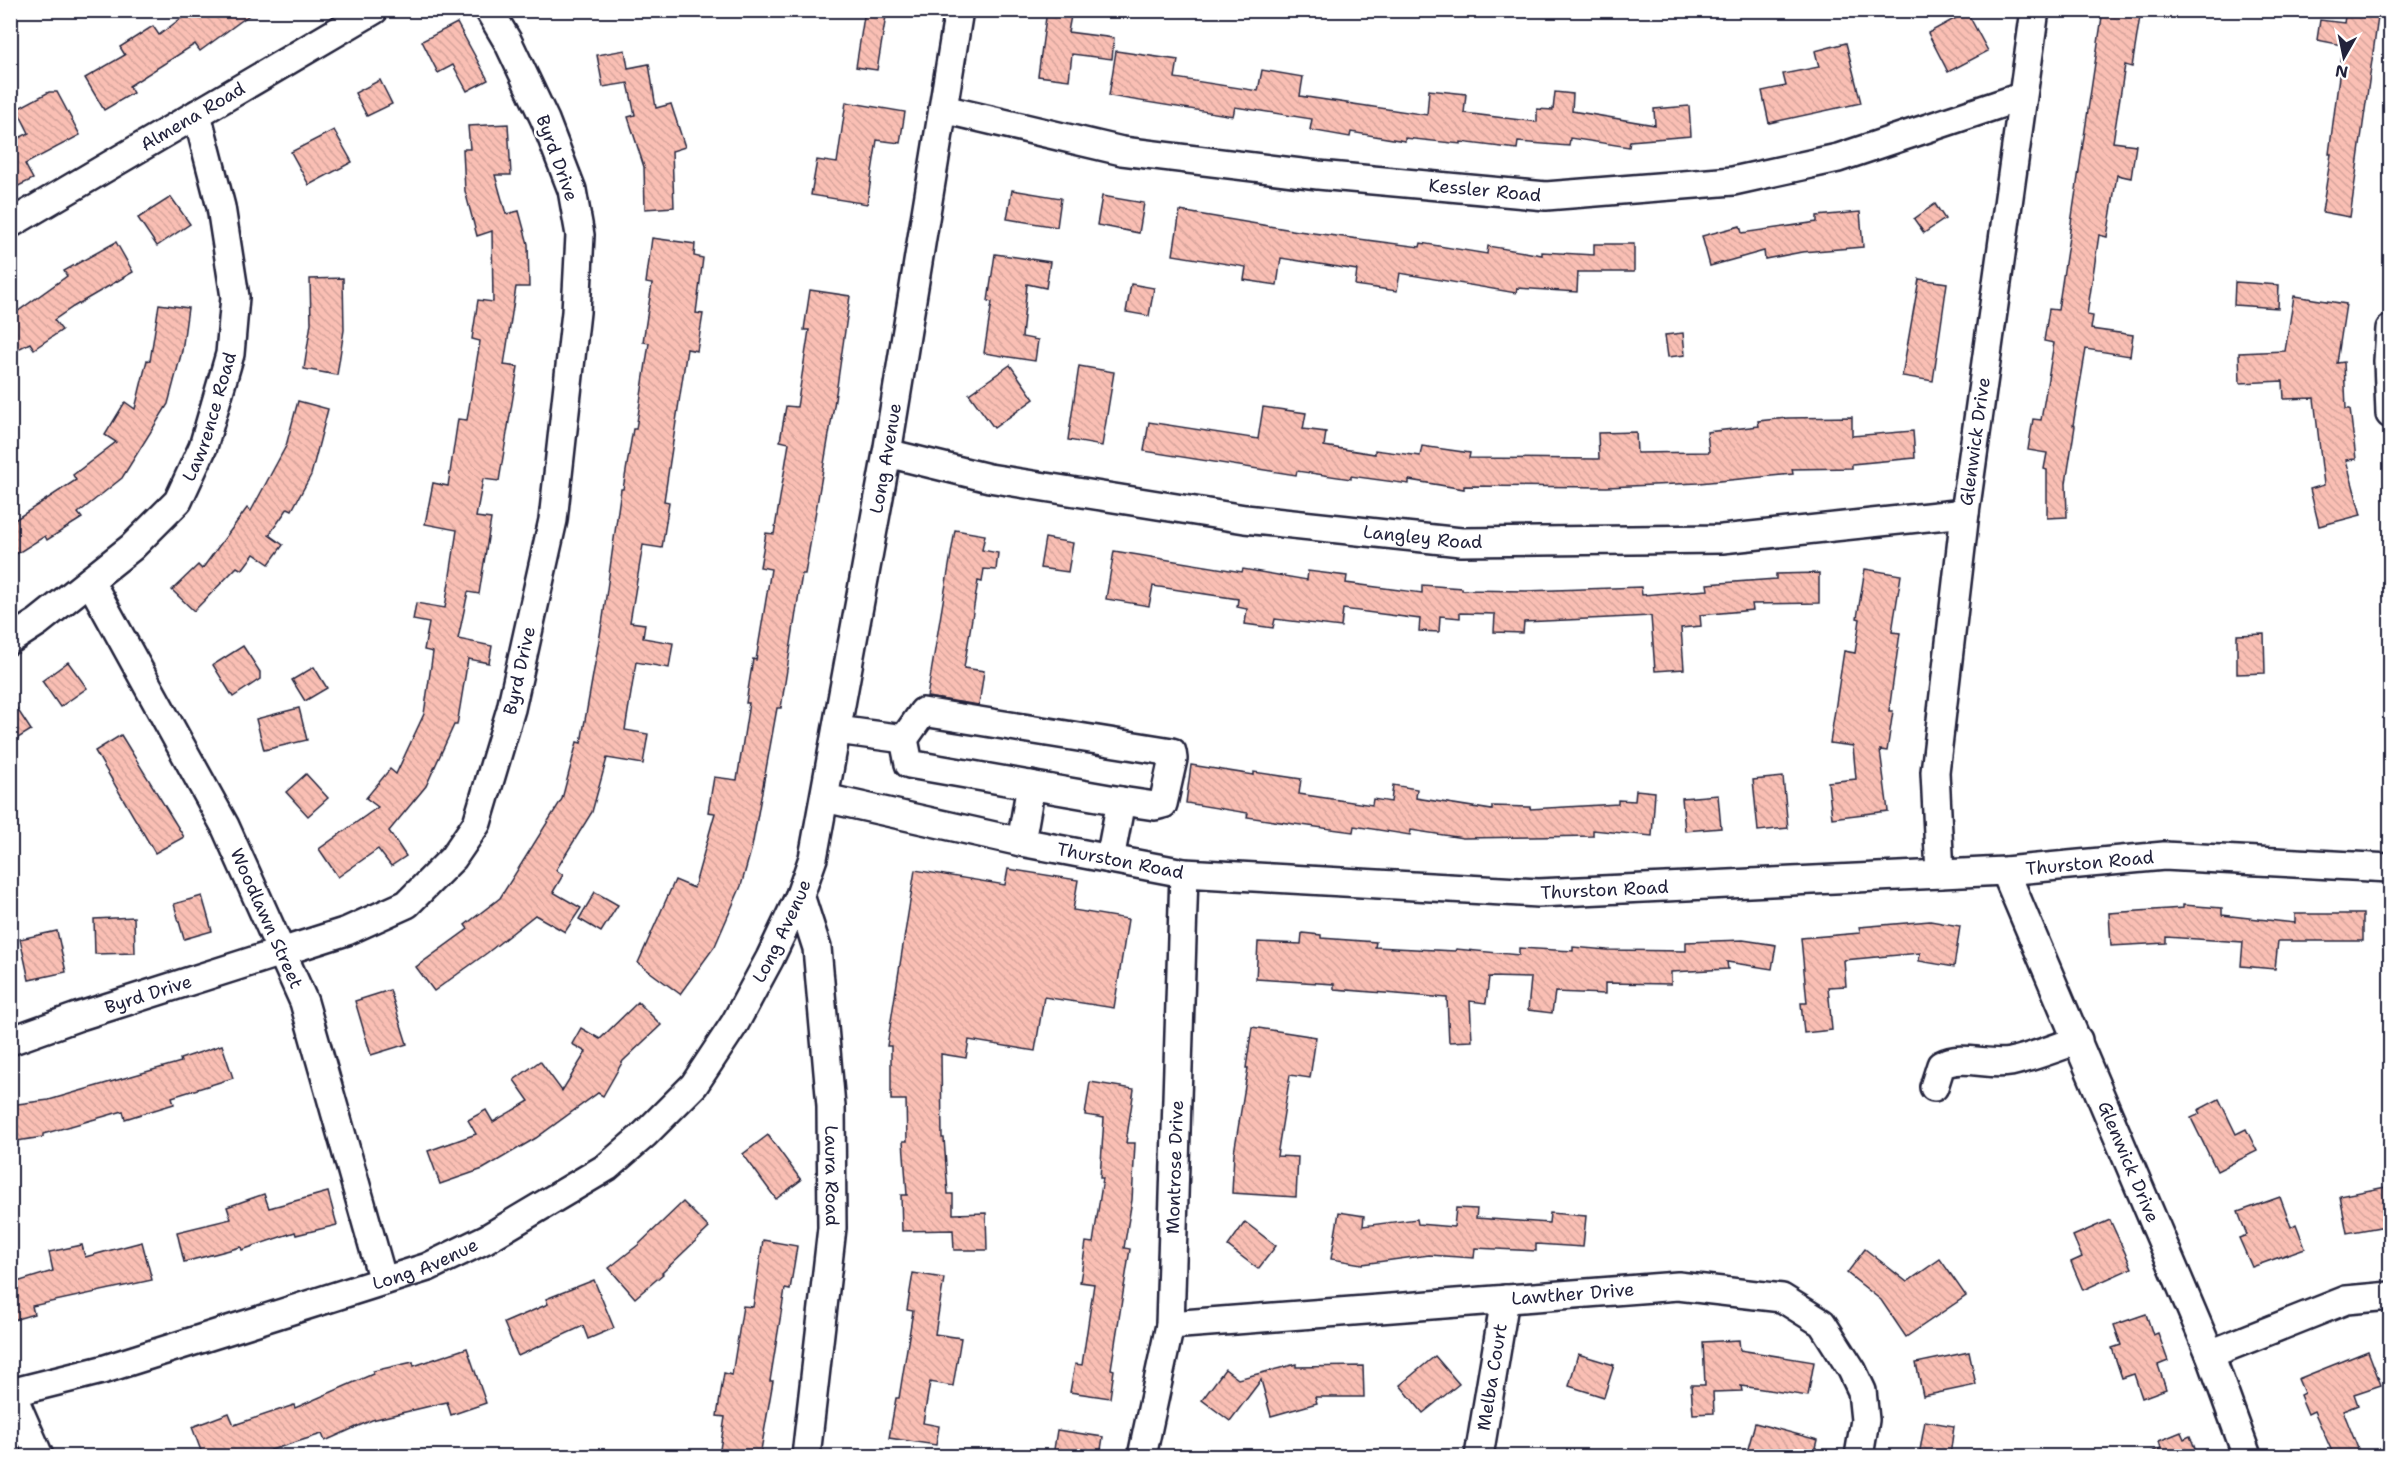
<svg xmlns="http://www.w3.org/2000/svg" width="2401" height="1467" viewBox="0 0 2401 1467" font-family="'Shantell Sans',sans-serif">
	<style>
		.building { fill: url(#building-back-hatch); stroke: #22223b; stroke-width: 1.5 }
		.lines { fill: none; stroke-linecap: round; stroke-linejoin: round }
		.minor-casing { stroke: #22223b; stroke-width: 32 }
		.minor { stroke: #fff; stroke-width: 27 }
		.labels { text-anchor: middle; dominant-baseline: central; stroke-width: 5; stroke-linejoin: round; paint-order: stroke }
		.street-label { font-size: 18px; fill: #22223b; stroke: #fff }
	</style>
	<defs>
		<pattern id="building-back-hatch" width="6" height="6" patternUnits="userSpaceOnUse" patternTransform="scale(1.5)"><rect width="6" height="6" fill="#fabfb4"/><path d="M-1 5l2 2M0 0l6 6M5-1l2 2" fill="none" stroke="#d6a49c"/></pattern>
	</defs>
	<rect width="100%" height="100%" fill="#fff"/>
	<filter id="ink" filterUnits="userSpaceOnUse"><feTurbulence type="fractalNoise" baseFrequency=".0167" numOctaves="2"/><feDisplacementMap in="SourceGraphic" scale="12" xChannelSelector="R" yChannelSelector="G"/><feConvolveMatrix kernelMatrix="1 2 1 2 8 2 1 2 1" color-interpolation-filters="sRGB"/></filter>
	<g filter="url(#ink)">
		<g class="building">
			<polygon points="192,10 256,10 200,51 195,44 129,86 133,93 104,110 85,78 125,55 120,47 153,26 159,35"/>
			<polygon points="865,10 887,10 877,70 856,67"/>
			<polygon points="1047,10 1072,10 1068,32 1114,38 1112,59 1072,54 1069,80 1038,76"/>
			<polygon points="2103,10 2141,10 2132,67 2125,65 2113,142 2136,145 2131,178 2117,175 2107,237 2099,235 2087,315 2093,316 2091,329 2133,335 2130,356 2086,349 2073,425 2075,426 2066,483 2067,517 2047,518 2047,470 2044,469 2047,453 2028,450 2033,419 2041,420 2054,343 2044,341 2049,309 2058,310"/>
			<polygon points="2346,10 2379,10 2350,217 2322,212 2331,154 2329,154 2343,45 2317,40 2320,20 2344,23"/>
			<polygon points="1967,12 1988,51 1948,72 1928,33"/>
			<polygon points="457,23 488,80 467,91 453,65 438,73 422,41"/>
			<polygon points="1846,43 1861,103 1769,123 1762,91 1786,86 1783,74 1819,67 1815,51"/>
			<polygon points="625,50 628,68 649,64 656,108 671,104 685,147 672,151 674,207 645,209 644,167 628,117 635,115 628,83 603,87 597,55"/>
			<polygon points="1116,51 1178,60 1175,78 1258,91 1262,70 1303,77 1300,96 1427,115 1429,90 1466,94 1464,113 1537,122 1537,109 1553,110 1555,92 1573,94 1572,111 1655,125 1654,109 1689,106 1691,136 1630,141 1629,147 1570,138 1569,146 1518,142 1517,149 1461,142 1461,144 1405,138 1405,141 1351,132 1350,137 1310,130 1312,119 1235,107 1233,116 1109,96"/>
			<polygon points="380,80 392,104 367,116 355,93"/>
			<polygon points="49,92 57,92 80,135 25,164 33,179 10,190 10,135 13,141 29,133 17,109"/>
			<polygon points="846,102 905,112 900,143 877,140 867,204 811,195 817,160 837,163"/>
			<polygon points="508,124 511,175 495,175 506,214 519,211 528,244 529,287 516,287 504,365 518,367 499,481 483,479 476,517 491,519 479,594 468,592 458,639 492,646 489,663 468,659 457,725 454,725 426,786 389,831 406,856 391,866 378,849 338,877 319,849 378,807 366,798 390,769 396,774 424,714 433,652 424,650 429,623 413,620 416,603 445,608 457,530 425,524 433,483 448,486 458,419 467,420 480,341 472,339 478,300 493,302 492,231 477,236 465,191 463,149 470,149 468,126"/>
			<polygon points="334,130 352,162 309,185 291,152"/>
			<polygon points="1012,190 1061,198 1057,227 1007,219"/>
			<polygon points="1102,196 1144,203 1139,233 1097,225"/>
			<polygon points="171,197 190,224 157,246 138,218"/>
			<polygon points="1935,204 1945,219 1924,233 1914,219"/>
			<polygon points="1180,211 1298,231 1420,247 1421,243 1487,254 1488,246 1542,255 1542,252 1594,255 1594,244 1634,244 1634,272 1578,272 1577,292 1517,288 1516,293 1400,273 1397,291 1355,285 1357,270 1281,258 1277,285 1244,280 1246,267 1173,255"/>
			<polygon points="1860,212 1863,247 1802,252 1765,259 1764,251 1710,266 1702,236 1740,226 1742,233 1817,222 1817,216"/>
			<polygon points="652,238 695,244 694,256 703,258 696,313 703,314 697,351 687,349 664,501 669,502 662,548 643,545 630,622 645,624 643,638 673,643 669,668 636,662 625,730 648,734 643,764 607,758 592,812 556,870 563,875 553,892 581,908 565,932 535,915 487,953 434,991 416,967 468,929 465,925 500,898 562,799 577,742 581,743 603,618 621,489 623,489 633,429 636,429 649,343 643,342 652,284 646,283"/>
			<polygon points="116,242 133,272 73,307 54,320 62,330 34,349 30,343 10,353 10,317 67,276 64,271"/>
			<polygon points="995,254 1050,262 1046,288 1027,284 1022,337 1038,340 1035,361 984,353 992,302 988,301"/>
			<polygon points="343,278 344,330 337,375 304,369 311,323 310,279"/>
			<polygon points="1919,279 1947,283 1933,381 1902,376"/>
			<polygon points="2235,282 2279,285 2278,308 2234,305"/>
			<polygon points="1131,284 1154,288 1149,316 1126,312"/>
			<polygon points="810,290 850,296 835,400 805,574 802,574 781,708 777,708 752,847 741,886 715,946 680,994 638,963 675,880 694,888 715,813 708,812 714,777 737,780 749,703 746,703 753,659 756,660 771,569 760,567 766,533 774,534 789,443 780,441 786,406 797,407 809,330 804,330"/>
			<polygon points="2294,296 2346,304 2337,363 2344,362 2346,409 2350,409 2356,459 2346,460 2361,515 2319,526 2310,489 2324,485 2314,398 2284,399 2283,381 2240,383 2239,353 2285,351"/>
			<polygon points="159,304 188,308 182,351 168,404 122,478 78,513 82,518 47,540 45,536 10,558 10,523 76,480 73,475 116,442 105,435 125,402 135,409 147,360 150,361"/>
			<polygon points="1683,333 1685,355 1668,357 1665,335"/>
			<polygon points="1010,365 1034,399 994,428 969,394"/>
			<polygon points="1079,366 1114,372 1102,446 1068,440"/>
			<polygon points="298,401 328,409 311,475 292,510 288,508 269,535 283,545 269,564 254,554 242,570 237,567 194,611 172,590 198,565 202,569 247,508 251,511 286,446"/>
			<polygon points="1263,407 1306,413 1303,429 1326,432 1324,446 1375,454 1375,450 1420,456 1422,446 1470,453 1469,458 1599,459 1598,433 1636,432 1637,453 1709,452 1707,432 1759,426 1758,421 1787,418 1852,417 1852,436 1913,431 1915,458 1852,464 1852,468 1792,469 1793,474 1699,483 1607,487 1464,486 1464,489 1409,480 1409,484 1351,476 1351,479 1297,471 1296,475 1144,451 1149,422 1258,439"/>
			<polygon points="955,530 985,535 982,550 998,553 996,570 984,569 982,582 978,581 964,668 984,671 979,705 927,697"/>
			<polygon points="1045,538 1073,543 1068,572 1040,568"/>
			<polygon points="1114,551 1242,572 1243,569 1307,580 1308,571 1347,576 1346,583 1422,593 1422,585 1462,588 1462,590 1526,591 1641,587 1642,595 1708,590 1707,584 1776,579 1776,574 1819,573 1819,603 1752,604 1753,610 1700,615 1701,626 1681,628 1684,669 1655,671 1651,616 1524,622 1523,633 1494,632 1495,614 1460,613 1460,618 1440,616 1439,632 1419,631 1420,619 1343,609 1341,627 1275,619 1273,628 1245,624 1247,609 1237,607 1238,599 1153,586 1149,606 1106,599"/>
			<polygon points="1865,569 1901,575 1892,632 1900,633 1889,711 1893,711 1887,751 1880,750 1888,811 1832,818 1828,782 1856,779 1853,746 1830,743 1844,651 1855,653 1860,619 1857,618"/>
			<polygon points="2264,634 2265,673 2237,674 2237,635"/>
			<polygon points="243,646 260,672 260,679 233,697 213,665"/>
			<polygon points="68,662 87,688 60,707 42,681"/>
			<polygon points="314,667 327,688 305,701 292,680"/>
			<polygon points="10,698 31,730 10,743"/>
			<polygon points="299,708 307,740 264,750 256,719"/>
			<polygon points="121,735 184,837 155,853 95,751"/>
			<polygon points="1191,765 1254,775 1254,772 1301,779 1299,794 1372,805 1373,799 1391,802 1393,785 1417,789 1416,798 1492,810 1492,806 1530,807 1530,809 1618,804 1618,800 1635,801 1636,790 1655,792 1652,836 1593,830 1593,836 1463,838 1411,830 1410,835 1354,826 1353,832 1294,824 1247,817 1248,813 1186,803"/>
			<polygon points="306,774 328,798 308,816 286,792"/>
			<polygon points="1783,777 1788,828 1758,831 1753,780"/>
			<polygon points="1718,795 1721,828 1685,831 1682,798"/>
			<polygon points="1008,869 1078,880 1073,910 1128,919 1114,1008 1044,997 1035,1051 969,1040 966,1058 941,1054 942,1138 944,1138 948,1194 953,1194 953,1214 986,1213 987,1250 954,1250 953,1230 902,1231 901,1195 907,1195 903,1141 907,1141 906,1100 891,1100 891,1046 887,1046 915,870 1005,885"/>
			<polygon points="595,892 618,905 601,932 579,919"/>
			<polygon points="202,896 212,931 184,939 174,904"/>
			<polygon points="2183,905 2222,908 2222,915 2295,923 2295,914 2363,914 2363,941 2278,941 2275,969 2241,966 2243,942 2166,937 2166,943 2111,946 2109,913 2183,908"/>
			<polygon points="134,917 135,953 95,954 94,919"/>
			<polygon points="1930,921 1960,926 1954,967 1919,961 1920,953 1844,960 1846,986 1828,987 1832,1030 1804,1033 1801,1003 1807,1003 1801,938 1860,933 1859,927"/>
			<polygon points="57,931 66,972 29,980 20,939"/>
			<polygon points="1302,933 1321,935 1321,938 1376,942 1375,947 1455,951 1456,949 1519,955 1519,948 1573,951 1573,947 1607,950 1686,951 1686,942 1743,940 1776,945 1772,969 1727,962 1728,969 1671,972 1671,984 1605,983 1605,994 1555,992 1552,1013 1528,1010 1531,978 1489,977 1486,1003 1470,1001 1472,1041 1449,1042 1447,998 1334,989 1334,984 1256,979 1258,942 1301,944"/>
			<polygon points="390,990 407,1044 371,1055 355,1001"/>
			<polygon points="638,1002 661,1025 623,1061 603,1096 598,1093 536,1138 483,1169 440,1184 428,1151 476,1134 468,1120 486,1110 493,1122 529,1101 514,1080 540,1061 562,1091 586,1052 572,1044 581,1028 600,1039"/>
			<polygon points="1252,1027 1316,1037 1310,1078 1290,1075 1277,1156 1298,1157 1296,1197 1232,1193 1234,1153 1248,1068 1246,1068"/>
			<polygon points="222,1045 233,1078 172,1097 174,1104 125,1119 123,1111 43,1134 43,1137 10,1142 10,1105 49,1100 114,1081 181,1062 180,1059"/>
			<polygon points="1090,1082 1134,1089 1126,1143 1135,1143 1132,1200 1124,1248 1130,1249 1111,1369 1114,1370 1110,1398 1070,1392 1075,1364 1082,1365 1094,1284 1080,1282 1086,1242 1093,1243 1103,1178 1100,1178 1104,1118 1085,1115"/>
			<polygon points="2219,1099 2236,1134 2246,1129 2257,1151 2217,1171 2191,1118 2200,1114 2198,1110"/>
			<polygon points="768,1135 801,1180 776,1199 743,1154"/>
			<polygon points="2391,1186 2391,1225 2347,1233 2340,1196"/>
			<polygon points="328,1192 337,1225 296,1235 295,1232 242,1250 241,1247 184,1262 177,1232 231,1219 227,1207 264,1194 269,1208"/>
			<polygon points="2280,1197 2291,1227 2296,1224 2305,1248 2252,1267 2239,1238 2247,1235 2238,1212"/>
			<polygon points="683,1202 709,1228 662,1273 663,1274 635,1298 609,1268 638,1245"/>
			<polygon points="1456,1208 1477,1209 1476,1218 1549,1223 1550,1213 1586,1216 1583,1247 1536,1244 1536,1251 1475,1248 1474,1258 1429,1255 1362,1264 1331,1259 1339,1212 1364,1216 1363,1226 1417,1219 1418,1224 1454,1227"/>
			<polygon points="2110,1220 2132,1268 2083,1290 2071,1262 2082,1257 2073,1236"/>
			<polygon points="1245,1222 1276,1246 1258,1269 1228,1246"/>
			<polygon points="763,1240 797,1246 790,1290 785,1289 770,1381 773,1381 760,1456 719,1456 725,1417 717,1416 724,1373 732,1375 743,1306 753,1307"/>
			<polygon points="142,1242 152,1280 32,1306 34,1314 10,1321 10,1284 53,1271 49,1252 82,1245 85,1257"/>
			<polygon points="1865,1249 1907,1282 1940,1259 1966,1296 1906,1337 1881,1300 1847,1273"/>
			<polygon points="913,1273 944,1278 935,1334 961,1338 953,1386 930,1382 923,1423 939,1426 936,1445 889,1438 896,1398 899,1398 913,1311 907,1310"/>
			<polygon points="594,1280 614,1328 588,1339 583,1326 518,1356 504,1323 548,1304 546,1299"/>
			<polygon points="2146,1314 2153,1335 2158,1333 2168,1361 2158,1365 2166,1389 2142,1398 2134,1374 2122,1378 2112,1348 2121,1345 2114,1325"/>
			<polygon points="1739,1340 1740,1350 1814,1362 1808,1396 1741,1386 1742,1391 1713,1392 1714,1413 1693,1414 1691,1385 1705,1385 1703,1342"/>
			<polygon points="467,1348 486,1403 451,1415 447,1402 372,1420 325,1441 322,1434 252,1456 203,1456 192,1427 229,1413 234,1425 294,1405 295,1408 373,1374 373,1371 413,1362 414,1366"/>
			<polygon points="2368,1351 2381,1385 2354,1394 2358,1405 2343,1411 2361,1456 2334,1456 2314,1411 2308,1414 2300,1395 2304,1393 2298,1379"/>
			<polygon points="1969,1352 1976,1385 1923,1396 1916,1363"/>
			<polygon points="1578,1354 1614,1365 1604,1397 1569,1386"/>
			<polygon points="1435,1356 1459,1384 1423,1413 1400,1385"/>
			<polygon points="1296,1364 1296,1367 1363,1366 1364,1397 1315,1397 1317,1403 1271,1416 1261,1380 1230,1421 1202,1400 1225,1369 1238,1379"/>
			<polygon points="1925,1421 1954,1426 1950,1456 1919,1456"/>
			<polygon points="1755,1423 1818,1440 1814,1456 1746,1456"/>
			<polygon points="1057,1430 1103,1437 1100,1456 1053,1456"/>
			<polygon points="2181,1432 2184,1439 2190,1436 2198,1456 2142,1456 2161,1448 2159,1441"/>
		</g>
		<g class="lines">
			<g class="minor-casing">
				<g id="minor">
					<path id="s1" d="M943,109L1122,151L1318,175L1546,196L1733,181L1838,158L2021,97"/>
					<path id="s2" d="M10,224L374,10"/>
					<polyline points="2390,329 2388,361 2390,414"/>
					<path id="s3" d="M887,453L989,478L1245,519L1461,542L1722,539L1965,513"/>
					<path id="s4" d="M90,581L225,826L304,1002L383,1281"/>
					<path id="s5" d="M10,640L38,622L132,547L178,501L203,447L230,354L235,297L221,207L197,114"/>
					<polygon points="923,712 1172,752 1173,759 1163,804 1155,806 1121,801 909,764 904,739"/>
					<polyline points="837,730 904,739"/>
					<path id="s6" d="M825,798L1021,842L1184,873L1538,893L2005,871L2164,856L2390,868"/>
					<polyline points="1021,842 1031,785"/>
					<polyline points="1110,859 1121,801"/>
					<path id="s7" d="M2005,871L2210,1354L2247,1456"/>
					<path id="s8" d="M1940,874L1935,772L1965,513L2035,10"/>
					<path id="s9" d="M800,895L817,948L831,1106L832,1228L806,1456"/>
					<path id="s10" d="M10,1041L77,1017L347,931L407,904L453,858L477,823L511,709L553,520L576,312L580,235L572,190L545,120L508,42L489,10"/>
					<path d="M1934,1087L1941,1065C1963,1054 1987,1066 2010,1062C2033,1057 2056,1048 2078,1040"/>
					<path id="s11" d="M1170,1325L1678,1286L1782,1298L1822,1323L1852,1370L1862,1391L1865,1420L1859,1456"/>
					<polyline points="2210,1354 2346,1300 2390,1296"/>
					<polyline points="11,1392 39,1456"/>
					<path id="s12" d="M10,1393L102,1370L428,1267L486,1239L607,1167L645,1134L694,1085L735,1023L770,958L800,895L813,858L887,453L959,10"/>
					<path id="s13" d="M1142,1456L1170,1325L1184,873"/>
					<path id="s14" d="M1479,1456L1505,1299"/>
				</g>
			</g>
			<use href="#minor" class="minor"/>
		</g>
	</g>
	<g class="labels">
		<g class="street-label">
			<text stroke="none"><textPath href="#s2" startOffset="212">Almena Road</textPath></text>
			<text transform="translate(557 158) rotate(70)">Byrd Drive</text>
			<text stroke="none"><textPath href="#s1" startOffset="549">Kessler Road</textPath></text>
			<text stroke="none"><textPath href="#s5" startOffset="309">Lawrence Road</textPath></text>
			<text stroke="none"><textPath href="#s8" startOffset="435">Glenwick Drive</textPath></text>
			<text stroke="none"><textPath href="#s12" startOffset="1425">Long Avenue</textPath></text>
			<text stroke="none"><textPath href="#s3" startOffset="543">Langley Road</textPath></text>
			<text stroke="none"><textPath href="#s10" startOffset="686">Byrd Drive</textPath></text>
			<text stroke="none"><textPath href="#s6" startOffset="302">Thurston Road</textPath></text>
			<text stroke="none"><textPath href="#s6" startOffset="1274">Thurston Road</textPath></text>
			<text stroke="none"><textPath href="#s6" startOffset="788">Thurston Road</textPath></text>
			<text stroke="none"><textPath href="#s4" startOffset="381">Woodlawn Street</textPath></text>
			<text stroke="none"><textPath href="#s12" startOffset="939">Long Avenue</textPath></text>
			<text stroke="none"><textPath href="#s10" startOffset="146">Byrd Drive</textPath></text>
			<text stroke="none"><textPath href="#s7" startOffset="316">Glenwick Drive</textPath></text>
			<text stroke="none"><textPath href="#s13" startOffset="292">Montrose Drive</textPath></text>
			<text stroke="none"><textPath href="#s9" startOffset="284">Laura Road</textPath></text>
			<text stroke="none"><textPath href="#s12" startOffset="435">Long Avenue</textPath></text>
			<text stroke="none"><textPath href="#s11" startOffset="404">Lawther Drive</textPath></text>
			<text stroke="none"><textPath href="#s14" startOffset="80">Melba Court</textPath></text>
		</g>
	</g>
	<rect width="2401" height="1467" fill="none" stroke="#fff" stroke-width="36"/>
	<rect x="18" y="18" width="2365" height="1431" fill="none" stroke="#22223b" stroke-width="2" filter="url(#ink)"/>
	<g transform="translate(2344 57) rotate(189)" stroke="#ffffff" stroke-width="4.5" paint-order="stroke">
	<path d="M0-4.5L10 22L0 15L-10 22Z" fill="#22223b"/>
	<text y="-9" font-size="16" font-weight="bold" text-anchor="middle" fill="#22223b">N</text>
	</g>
</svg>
